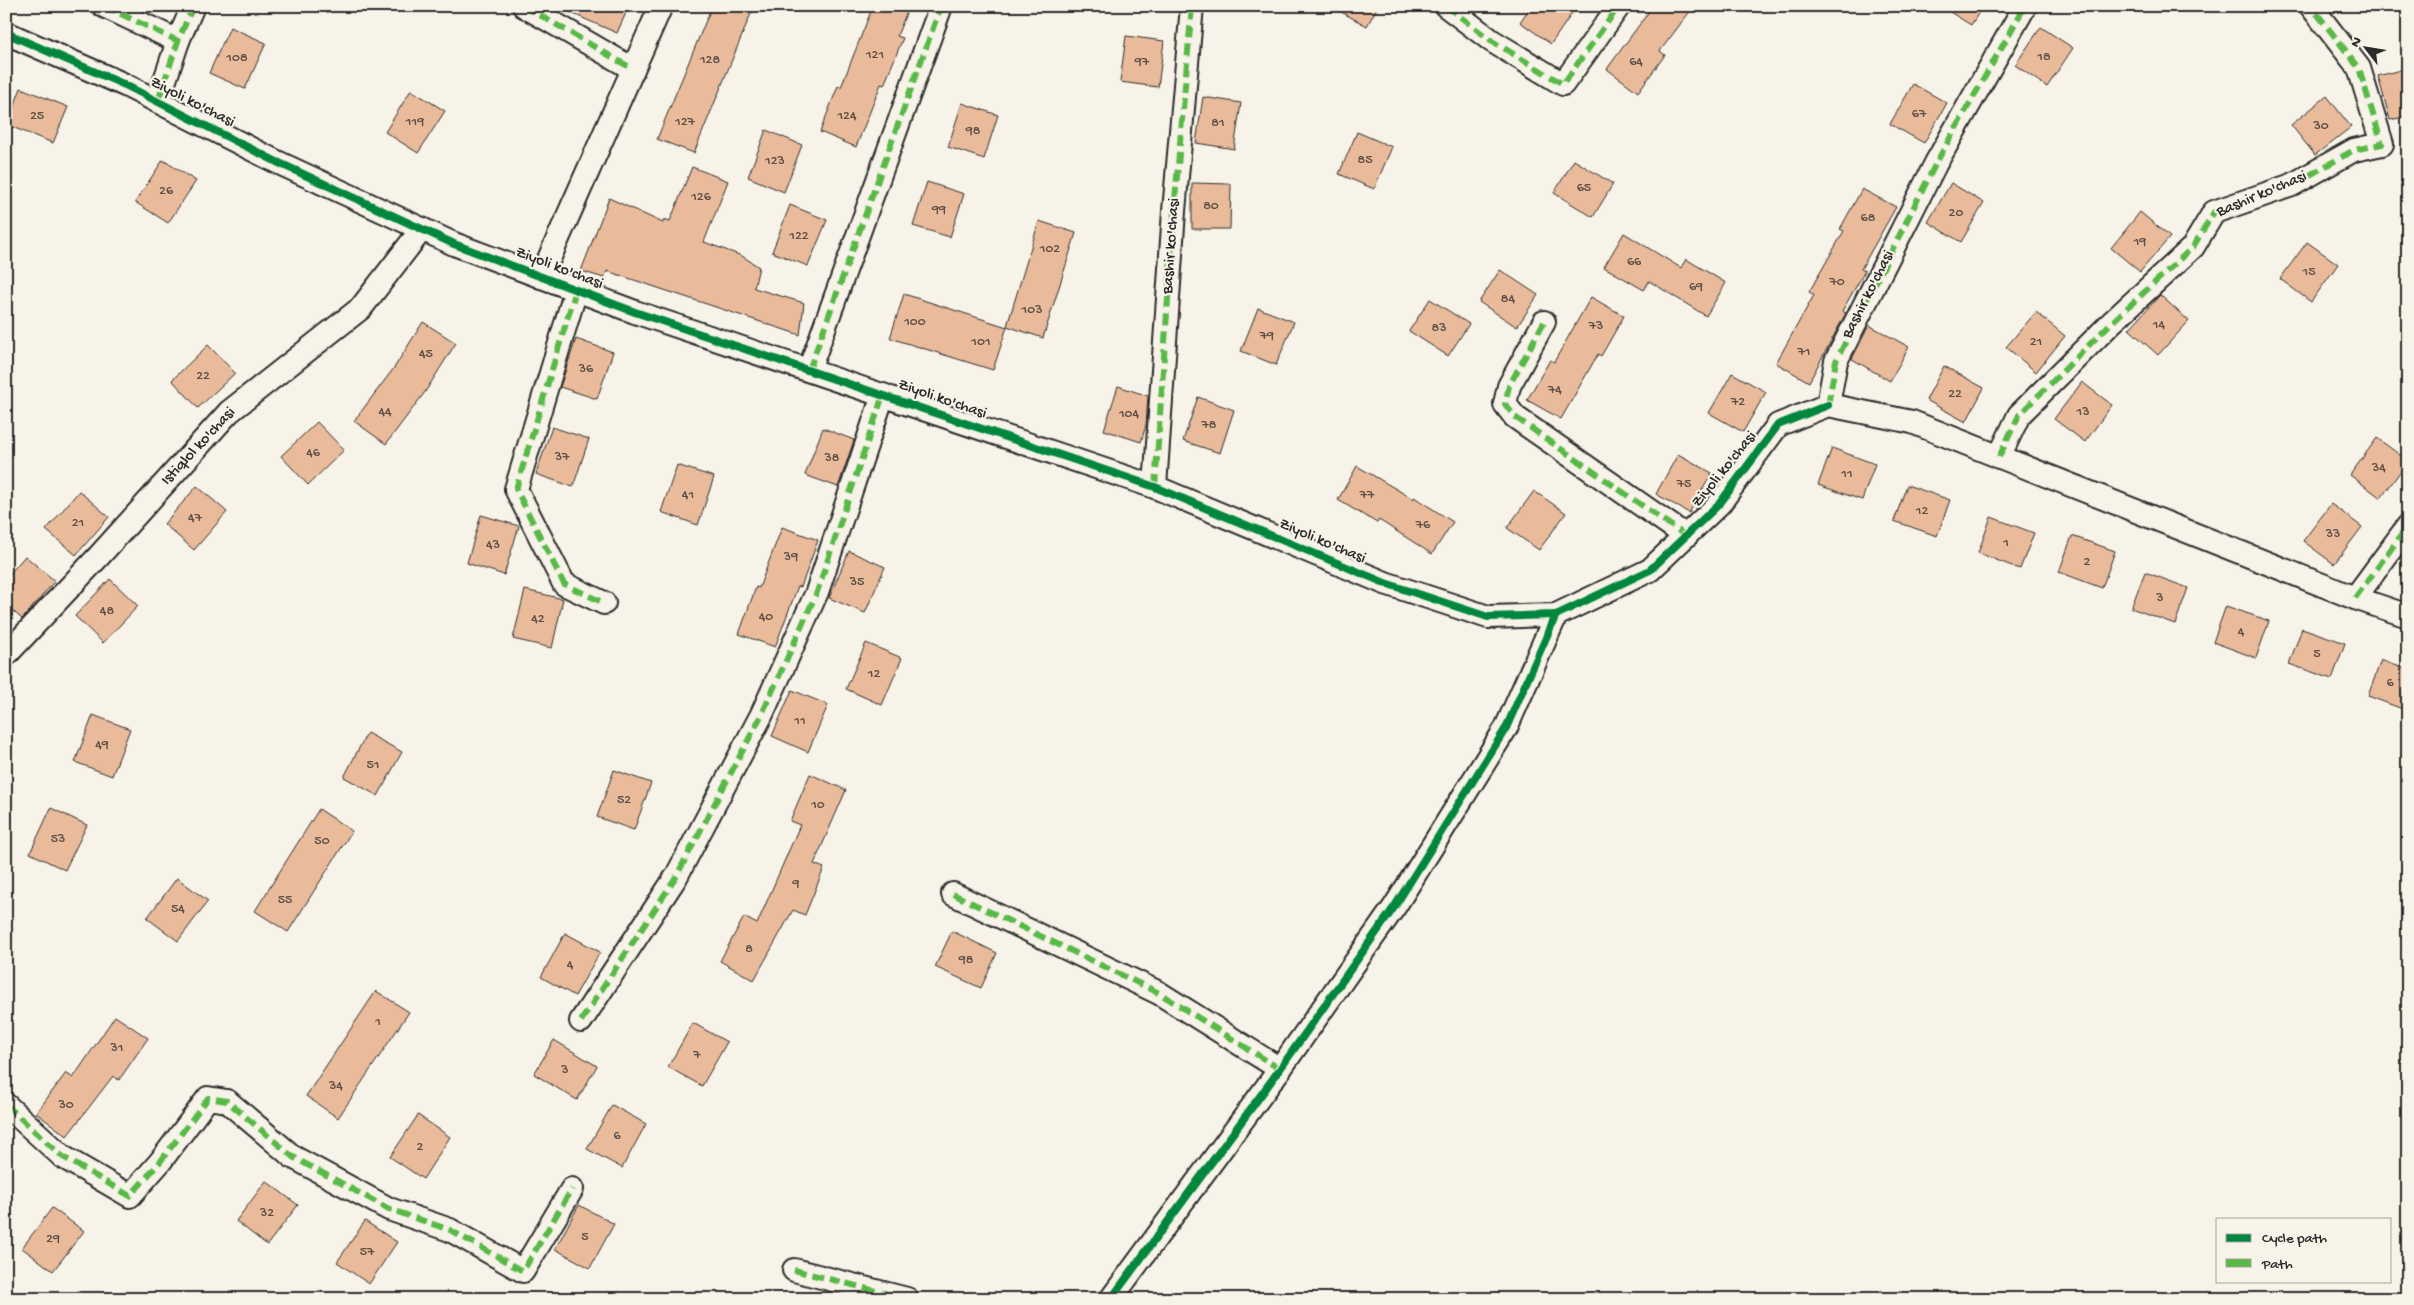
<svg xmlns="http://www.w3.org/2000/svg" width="2414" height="1305" viewBox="0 0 2414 1305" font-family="'Gochi Hand',sans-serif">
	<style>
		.building { fill: #eabb9b; stroke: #2b2b2b }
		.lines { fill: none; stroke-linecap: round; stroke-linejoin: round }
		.minor-casing { stroke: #2b2b2b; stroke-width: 26 }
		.minor { stroke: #f7f3e8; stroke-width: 22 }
		.quiet { stroke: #58b947; stroke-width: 6; stroke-dasharray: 12 6; stroke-linecap: butt }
		.cycleway-casing { stroke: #f7f3e8; stroke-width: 11 }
		.cycleway { stroke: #00873e; stroke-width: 8 }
		.labels { text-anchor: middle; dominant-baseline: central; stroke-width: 4.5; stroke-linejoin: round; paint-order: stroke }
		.number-label { font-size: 14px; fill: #5b4f47 }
		.street-label { font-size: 16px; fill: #2b2b2b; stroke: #f7f3e8 }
	</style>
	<rect width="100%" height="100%" fill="#f7f3e8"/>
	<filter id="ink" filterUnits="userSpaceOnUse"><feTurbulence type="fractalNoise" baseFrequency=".02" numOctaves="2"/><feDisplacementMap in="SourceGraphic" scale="10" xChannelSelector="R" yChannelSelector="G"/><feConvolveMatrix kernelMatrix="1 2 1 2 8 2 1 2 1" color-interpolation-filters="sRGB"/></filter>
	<g filter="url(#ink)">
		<g class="building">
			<polygon points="555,6 629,6 617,33"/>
			<polygon points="712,6 754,6 694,153 657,139"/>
			<polygon points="873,6 909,6 897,36 903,38 884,85 881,84 856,147 820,132 838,86 841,87"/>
			<polygon points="1330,6 1378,6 1367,26"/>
			<polygon points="1531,6 1577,6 1551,44 1520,22"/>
			<polygon points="1653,6 1694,6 1660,51 1665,55 1638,92 1607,69"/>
			<polygon points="1940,6 1983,6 1971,25"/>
			<polygon points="230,27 266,43 245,89 209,73"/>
			<polygon points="2041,27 2073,48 2047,87 2015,65"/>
			<polygon points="1126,36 1164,41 1158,87 1120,82"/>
			<polygon points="2408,68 2408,116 2390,120 2378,76"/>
			<polygon points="1913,84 1947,103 1924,143 1890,124"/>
			<polygon points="21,88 68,107 53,143 7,125"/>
			<polygon points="411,90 445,111 418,153 385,132"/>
			<polygon points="2327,96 2351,127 2315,155 2291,125"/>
			<polygon points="1203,97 1241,103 1234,149 1196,143"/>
			<polygon points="962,103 998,115 984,159 948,147"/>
			<polygon points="766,130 802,145 784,192 748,177"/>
			<polygon points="1357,132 1392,147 1374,189 1339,174"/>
			<polygon points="163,160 196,181 168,223 135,202"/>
			<polygon points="1574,160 1613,184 1593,217 1554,193"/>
			<polygon points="692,167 728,181 704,242 742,256 759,267 754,288 804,303 800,335 607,271 604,278 581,271 609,198 663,223 664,219 670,221"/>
			<polygon points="927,182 964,194 950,237 913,226"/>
			<polygon points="1192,183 1231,184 1230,229 1192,229"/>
			<polygon points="1951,183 1984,203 1961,242 1928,222"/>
			<polygon points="1862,189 1896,207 1861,269 1865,271 1842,311 1846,313 1809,382 1776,363 1814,295 1809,292 1844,231 1840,229"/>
			<polygon points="790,205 827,220 808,266 772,252"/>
			<polygon points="2140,212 2170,237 2140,272 2111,248"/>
			<polygon points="1039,221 1076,233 1043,338 1007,326"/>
			<polygon points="1624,233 1681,268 1686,259 1726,283 1706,316 1649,281 1644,290 1604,267"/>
			<polygon points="2307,242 2338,264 2311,302 2280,279"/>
			<polygon points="1500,270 1538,295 1517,327 1479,302"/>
			<polygon points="904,294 1007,327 993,370 890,338"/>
			<polygon points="2160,295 2189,321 2158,355 2129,329"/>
			<polygon points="1591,297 1624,316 1601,356 1598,354 1561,419 1527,400 1550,360 1554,362"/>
			<polygon points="1430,299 1469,324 1448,356 1409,331"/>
			<polygon points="1258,308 1294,322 1276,365 1241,351"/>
			<polygon points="2036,312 2065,336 2036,372 2006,347"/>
			<polygon points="423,322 456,343 425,392 386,444 354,421 394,368"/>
			<polygon points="1869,325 1909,347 1890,381 1852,359"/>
			<polygon points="576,339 613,352 597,399 560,387"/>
			<polygon points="208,345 235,373 198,408 172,380"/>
			<polygon points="1944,366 1984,388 1966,422 1926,400"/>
			<polygon points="1732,373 1766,392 1743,432 1709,413"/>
			<polygon points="2082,382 2112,405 2085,442 2054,419"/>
			<polygon points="1118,386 1148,396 1146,425 1141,442 1104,430"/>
			<polygon points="1198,397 1234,410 1220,453 1183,441"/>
			<polygon points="317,422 344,450 308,485 281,456"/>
			<polygon points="552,427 589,439 573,487 536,474"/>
			<polygon points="823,428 854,440 838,487 805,475"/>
			<polygon points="2377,438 2408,461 2381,498 2350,475"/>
			<polygon points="1832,448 1875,464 1862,500 1818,485"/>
			<polygon points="1678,454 1712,473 1689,513 1656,494"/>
			<polygon points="677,465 714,477 698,525 661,512"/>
			<polygon points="1357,466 1413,499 1414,497 1453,522 1432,554 1379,520 1377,523 1338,500"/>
			<polygon points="1907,485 1950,500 1937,536 1894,521"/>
			<polygon points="197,486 227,512 194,550 164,524"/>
			<polygon points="79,491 109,517 76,555 46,530"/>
			<polygon points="1534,491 1566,513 1539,550 1507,528"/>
			<polygon points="2331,504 2362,527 2334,564 2303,541"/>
			<polygon points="481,515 519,526 504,575 467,563"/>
			<polygon points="1991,517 2034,533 2020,569 1978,553"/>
			<polygon points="782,527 818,540 801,587 798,586 775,647 739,634 756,587 759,588"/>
			<polygon points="2072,536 2115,551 2102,588 2059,572"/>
			<polygon points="849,551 885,567 865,613 829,598"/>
			<polygon points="25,556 55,581 22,619 6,605 6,578"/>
			<polygon points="2145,572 2188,588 2175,624 2131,608"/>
			<polygon points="110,579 138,606 103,643 75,616"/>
			<polygon points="525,590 563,599 552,648 513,639"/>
			<polygon points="2226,606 2269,621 2256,658 2213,642"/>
			<polygon points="2302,628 2345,643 2332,679 2289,664"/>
			<polygon points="866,643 902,658 882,705 846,689"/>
			<polygon points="2381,660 2408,670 2408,711 2368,696"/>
			<polygon points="792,690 828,705 808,752 772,736"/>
			<polygon points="93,715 130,729 112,776 75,762"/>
			<polygon points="367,733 402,752 378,796 344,777"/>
			<polygon points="614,770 651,783 634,830 597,817"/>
			<polygon points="810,774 846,790 814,864 824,868 805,915 793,910 754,980 720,961 744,917 757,924 800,825 790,821"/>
			<polygon points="51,808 87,825 65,870 30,853"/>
			<polygon points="319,809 352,831 288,932 255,911"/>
			<polygon points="177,878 208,901 178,941 147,918"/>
			<polygon points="952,931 997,953 981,988 935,967"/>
			<polygon points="565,933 600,952 575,996 541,977"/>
			<polygon points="376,991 409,1012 338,1118 306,1096"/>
			<polygon points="115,1016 148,1038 119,1080 113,1076 67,1136 36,1113 66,1073 73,1078"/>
			<polygon points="693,1023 727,1042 702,1086 668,1067"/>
			<polygon points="554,1040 597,1066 577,1100 534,1074"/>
			<polygon points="612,1105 646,1124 622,1168 587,1149"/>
			<polygon points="418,1115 450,1137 423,1179 390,1157"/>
			<polygon points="266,1181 298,1205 267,1245 236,1221"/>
			<polygon points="579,1205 614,1224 590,1268 555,1249"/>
			<polygon points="52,1208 84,1231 53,1271 22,1248"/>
			<polygon points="365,1221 397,1242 369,1284 337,1262"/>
		</g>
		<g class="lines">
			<g class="minor-casing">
				<g id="minor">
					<polyline points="104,6 178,41"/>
					<polyline points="524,6 633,69"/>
					<polyline points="1446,6 1492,41 1563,84 1619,6"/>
					<polyline points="6,33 125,85 277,162 454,244 635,312 1155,487 1385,583 1488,617 1556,615 1650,570 1720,503 1778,425 1828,405"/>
					<polyline points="158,101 178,41 193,6"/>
					<polyline points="541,277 661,6"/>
					<polyline points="576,290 516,489 564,584 604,603"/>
					<polyline points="1544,322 1509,386 1505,404 1515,417 1686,536"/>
					<polyline points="809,370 941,6"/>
					<polyline points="1828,405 1912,422 2355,598 2408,616"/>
					<polyline points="1828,405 1836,361 1936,163 2025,6"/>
					<polyline points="1999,457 2019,415 2111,323 2193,247 2214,212 2292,185 2354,150 2382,144 2359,68 2311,6"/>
					<polyline points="1155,487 1174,211 1192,6"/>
					<polyline points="2355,598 2408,526"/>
					<polyline points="6,655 99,556 229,412 361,308 422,229"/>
					<polyline points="953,894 1159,993 1280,1069"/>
					<polyline points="581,1021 676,877 762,714 817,592 883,395"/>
					<polyline points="6,1105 63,1157 130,1196 160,1162 208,1098 227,1101 293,1157 389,1209 450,1230 523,1271 572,1189"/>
					<polyline points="794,1270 907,1299"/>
					<polyline points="1111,1299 1280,1069 1395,906 1506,728 1556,615"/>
				</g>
			</g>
			<use href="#minor" class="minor"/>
			<g class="quiet">
				<polyline points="104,6 178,41"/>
				<polyline points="524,6 633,69"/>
				<polyline points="1446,6 1492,41 1563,84 1619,6"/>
				<polyline points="158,101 178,41 193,6"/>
				<polyline points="576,290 516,489 564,584 604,603"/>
				<polyline points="1544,322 1509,386 1505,404 1515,417 1686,536"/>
				<polyline points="809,370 941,6"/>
				<polyline points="1828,405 1836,361 1936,163 2025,6"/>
				<polyline points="1999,457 2019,415 2111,323 2193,247 2214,212 2292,185 2354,150 2382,144 2359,68 2311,6"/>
				<polyline points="1155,487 1174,211 1192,6"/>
				<polyline points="2355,598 2408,526"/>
				<polyline points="953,894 1159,993 1280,1069"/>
				<polyline points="581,1021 676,877 762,714 817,592 883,395"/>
				<polyline points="6,1105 63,1157 130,1196 160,1162 208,1098 227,1101 293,1157 389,1209 450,1230 523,1271 572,1189"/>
				<polyline points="794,1270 907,1299"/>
			</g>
			<g class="cycleway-casing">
				<g id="cycleway">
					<polyline points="6,33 125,85 277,162 454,244 635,312 1155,487 1385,583 1488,617 1556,615 1650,570 1720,503 1778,425 1828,405"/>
					<polyline points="1111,1299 1280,1069 1395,906 1506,728 1556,615"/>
				</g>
			</g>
			<use href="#cycleway" class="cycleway"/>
		</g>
	</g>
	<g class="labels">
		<g class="number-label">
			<text x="875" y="55">121</text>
			<text x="2044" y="57">18</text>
			<text x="237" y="58">108</text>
			<text x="710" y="60">128</text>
			<text x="1142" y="62">97</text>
			<text x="1636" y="62">64</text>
			<text x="1919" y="114">67</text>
			<text x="37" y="116">25</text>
			<text x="847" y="116">124</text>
			<text x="415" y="122">119</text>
			<text x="685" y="122">127</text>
			<text x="1218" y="123">81</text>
			<text x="2321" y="126">30</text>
			<text x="973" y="131">98</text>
			<text x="1365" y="160">85</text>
			<text x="775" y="161">123</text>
			<text x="1584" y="188">65</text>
			<text x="166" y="191">26</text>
			<text x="701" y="197">126</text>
			<text x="1211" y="206">80</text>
			<text x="939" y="210">99</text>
			<text x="1956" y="213">20</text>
			<text x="1868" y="218">68</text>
			<text x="799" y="236">122</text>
			<text x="2140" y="242">19</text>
			<text x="1050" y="249">102</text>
			<text x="1634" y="262">66</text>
			<text x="2309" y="272">15</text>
			<text x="1837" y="282">70</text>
			<text x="1696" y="287">69</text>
			<text x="1508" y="299">84</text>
			<text x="1032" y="310">103</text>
			<text x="915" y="322">100</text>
			<text x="2159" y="325">14</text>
			<text x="1596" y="326">73</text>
			<text x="1439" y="328">83</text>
			<text x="1267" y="336">79</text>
			<text x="981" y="342">101</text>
			<text x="2036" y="342">21</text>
			<text x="1804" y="352">71</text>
			<text x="426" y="354">45</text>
			<text x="586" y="369">36</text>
			<text x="203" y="376">22</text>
			<text x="1555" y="390">74</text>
			<text x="1955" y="394">22</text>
			<text x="1738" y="402">72</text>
			<text x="385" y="412">44</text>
			<text x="2083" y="412">13</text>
			<text x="1129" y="414">104</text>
			<text x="1209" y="425">78</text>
			<text x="313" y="453">46</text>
			<text x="562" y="457">37</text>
			<text x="832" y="458">38</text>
			<text x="2379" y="468">34</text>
			<text x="1847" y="474">11</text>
			<text x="1684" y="484">75</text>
			<text x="688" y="495">41</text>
			<text x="1367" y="495">77</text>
			<text x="1922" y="511">12</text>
			<text x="195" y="518">47</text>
			<text x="78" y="523">21</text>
			<text x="1423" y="525">76</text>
			<text x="2333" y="534">33</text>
			<text x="2006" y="543">1</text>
			<text x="493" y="545">43</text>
			<text x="791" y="557">39</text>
			<text x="2087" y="562">2</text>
			<text x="857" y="582">35</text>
			<text x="2160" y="598">3</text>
			<text x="107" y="611">48</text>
			<text x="766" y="617">40</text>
			<text x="538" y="619">42</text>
			<text x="2241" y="632">4</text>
			<text x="2317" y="654">5</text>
			<text x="874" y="674">12</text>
			<text x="2390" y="683">6</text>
			<text x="800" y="721">11</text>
			<text x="102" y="745">49</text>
			<text x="373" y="765">51</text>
			<text x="624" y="800">52</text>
			<text x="818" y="805">10</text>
			<text x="58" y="839">53</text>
			<text x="322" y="841">50</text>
			<text x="796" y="884">9</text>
			<text x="285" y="900">55</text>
			<text x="178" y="909">54</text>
			<text x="749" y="949">8</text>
			<text x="966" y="960">98</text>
			<text x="570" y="965">4</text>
			<text x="378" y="1022">1</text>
			<text x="117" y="1048">31</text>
			<text x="697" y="1055">7</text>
			<text x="565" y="1070">3</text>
			<text x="336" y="1086">34</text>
			<text x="66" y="1105">30</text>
			<text x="617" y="1136">6</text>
			<text x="420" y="1147">2</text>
			<text x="267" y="1213">32</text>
			<text x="585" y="1237">5</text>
			<text x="53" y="1239">29</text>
			<text x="367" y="1252">57</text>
		</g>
		<g class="street-label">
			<text transform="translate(192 103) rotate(27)">Ziyoli ko'chasi</text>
			<text transform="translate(2262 195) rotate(-23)">Bashir ko'chasi</text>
			<text transform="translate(1172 246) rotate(-86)">Bashir ko'chasi</text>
			<text transform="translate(559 269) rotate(21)">Ziyoli ko'chasi</text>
			<text transform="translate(1869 295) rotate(-63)">Bashir ko'chasi</text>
			<text transform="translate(942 400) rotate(19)">Ziyoli ko'chasi</text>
			<text transform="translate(199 447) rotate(-47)">Istiqlol ko'chasi</text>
			<text transform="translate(1725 470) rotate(-51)">Ziyoli ko'chasi</text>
			<text transform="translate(1322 542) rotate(23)">Ziyoli ko'chasi</text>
		</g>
	</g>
	<rect width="2414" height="1305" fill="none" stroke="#f7f3e8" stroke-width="25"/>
	<rect x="12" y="12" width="2389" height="1280" fill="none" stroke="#2b2b2b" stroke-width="2" filter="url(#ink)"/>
	<rect x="2216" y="1218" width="175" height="65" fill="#f7f3e8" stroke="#a5a39c"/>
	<rect x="2226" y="1234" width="25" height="8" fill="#00873e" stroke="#a5a39c"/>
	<text x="2262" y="1242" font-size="15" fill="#2b2b2b">Cycle path</text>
	<rect x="2226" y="1259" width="25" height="8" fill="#58b947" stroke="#a5a39c"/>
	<text x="2262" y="1268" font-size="15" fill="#2b2b2b">Path</text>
	<g transform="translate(2366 48) rotate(301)" stroke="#f7f3e8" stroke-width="4" paint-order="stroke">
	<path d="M0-4L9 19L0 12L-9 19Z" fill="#2b2b2b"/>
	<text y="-8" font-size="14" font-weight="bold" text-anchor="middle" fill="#2b2b2b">N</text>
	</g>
</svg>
